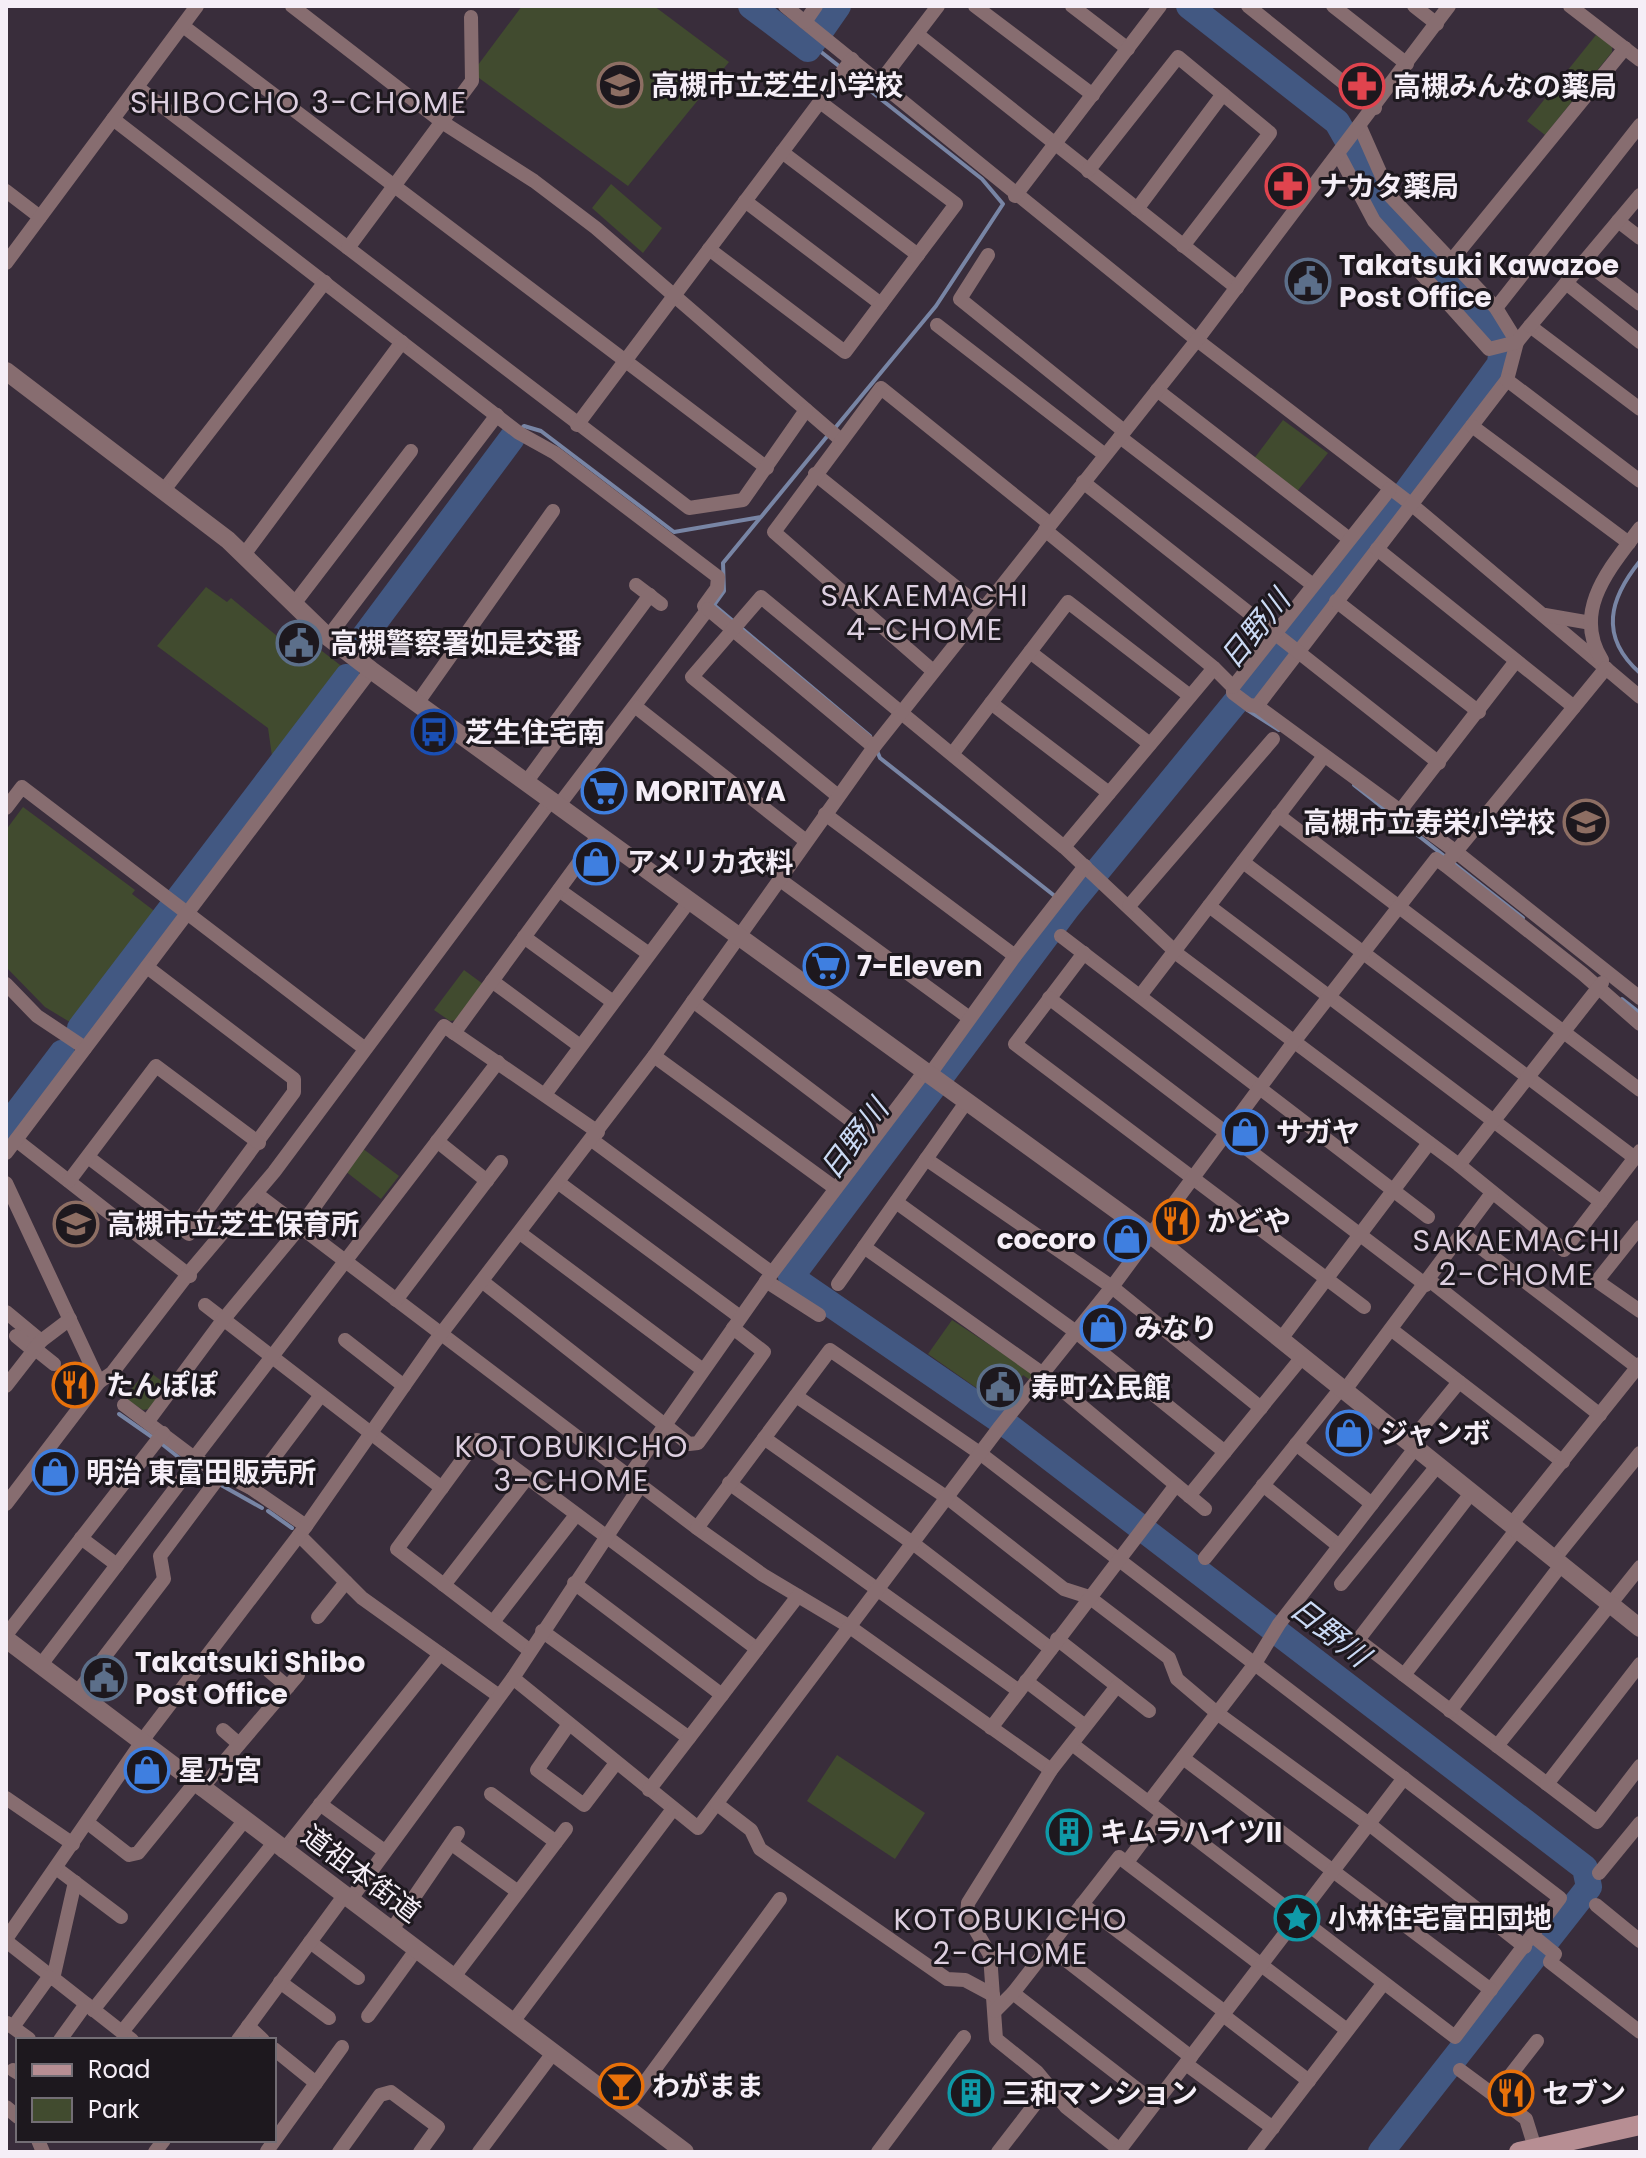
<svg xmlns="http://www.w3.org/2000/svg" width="1646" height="2158" viewBox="0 0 1646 2158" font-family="Poppins,'Noto Sans JP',sans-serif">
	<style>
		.green { fill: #414b2f }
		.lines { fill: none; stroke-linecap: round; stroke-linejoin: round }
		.stream { stroke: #7885a5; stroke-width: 4 }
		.river { stroke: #425882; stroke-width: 26 }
		.minor { stroke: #876d70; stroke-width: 14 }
		.tertiary { stroke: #876d70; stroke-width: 18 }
		.secondary { stroke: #b78e93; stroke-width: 20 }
		.labels { text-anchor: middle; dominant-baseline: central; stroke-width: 6; stroke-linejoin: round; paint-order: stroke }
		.poi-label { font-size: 28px; font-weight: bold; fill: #f5eef7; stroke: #1d181e; text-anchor: start }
		.street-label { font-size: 28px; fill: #f5eef7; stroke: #1d181e }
		.neighbourhood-label { font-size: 30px; letter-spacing: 2px; fill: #ddcfe0; stroke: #1d181e }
		.water-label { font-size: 30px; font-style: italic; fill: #cad9f4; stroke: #1d181e }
	</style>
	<rect width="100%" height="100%" fill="#392d3b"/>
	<g class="green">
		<polygon points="522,6 654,6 729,62 628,186 472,73"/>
		<polygon points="1596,35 1612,46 1612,52 1545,135 1527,121"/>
		<polygon points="611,184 662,228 643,253 592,208"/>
		<polygon points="1283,420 1328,453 1295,494 1253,460"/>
		<polygon points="206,587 227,602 231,598 277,636 296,659 309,641 344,668 344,673 279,761 272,756 268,728 157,646"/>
		<polygon points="23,807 135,890 132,894 161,916 78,1027 45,1007 6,967 6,830"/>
		<polygon points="464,970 483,984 457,1020 450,1021 434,1010"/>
		<polygon points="362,1148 399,1176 381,1199 345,1171"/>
		<polygon points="952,1320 1031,1372 1032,1377 1030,1380 1023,1375 1018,1383 994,1366 978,1389 928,1354"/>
		<polygon points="147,1370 167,1385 149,1409 143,1410 124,1398"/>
		<polygon points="837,1755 925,1813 895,1859 807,1801"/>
	</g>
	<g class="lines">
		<g class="stream">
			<polyline points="811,44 982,179 1003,204 936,306 835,428"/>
			<polyline points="512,438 524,426 541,431 674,532 761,517 829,434"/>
			<polyline points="760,518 723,563 724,591 714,605 870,736"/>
			<path d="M1640,561C1610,598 1598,636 1640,673"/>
			<polyline points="1246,709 1279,730"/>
			<polyline points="877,751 880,758 1056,897"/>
			<polyline points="1354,785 1523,918"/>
			<polyline points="1622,999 1640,1013"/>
			<polyline points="119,1414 152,1437"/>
			<polyline points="162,1444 187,1464"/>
			<polyline points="198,1472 210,1478"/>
			<polyline points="221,1485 262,1508"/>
			<polyline points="268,1511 292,1528"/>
		</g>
		<g class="river">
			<polyline points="751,6 808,49 838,6"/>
			<polyline points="1189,6 1337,122 1385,206 1493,328 1502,344 1500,364 1396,506 1068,907 791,1277 1011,1428 1585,1868 1589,1887 1381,2152"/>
			<polyline points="360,642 512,438"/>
			<polyline points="80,1028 347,677"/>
			<polyline points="6,1127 62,1053"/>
		</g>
		<g class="minor">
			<polyline points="292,6 442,122 534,181 596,228 841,440"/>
			<polyline points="785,6 1197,340 1411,504 1640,697"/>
			<polyline points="975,6 1093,95"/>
			<polyline points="1072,6 1128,49"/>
			<polyline points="1248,6 1375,108"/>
			<polyline points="1333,6 1407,64"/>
			<polyline points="1414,6 1437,24"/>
			<polyline points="1570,6 1640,60"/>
			<polyline points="805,22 816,6"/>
			<polyline points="183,26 767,468"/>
			<polyline points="917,34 1237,288"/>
			<polyline points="880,82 938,6"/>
			<polyline points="137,87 689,508 743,500 806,410"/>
			<polyline points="113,119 519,433 555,453 718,577 717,588 704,606 708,609 559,805"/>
			<polyline points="1360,127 1391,197 1496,308 1517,342 1507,380 1257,706 1455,851 1640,998"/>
			<polyline points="782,152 918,255"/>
			<polyline points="1339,155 1374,221 1489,349 1517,342 1530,326 1640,409"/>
			<polyline points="1088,171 1178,57 1270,133 1183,246"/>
			<polyline points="6,191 40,217"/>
			<polyline points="1015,196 1160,6"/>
			<polyline points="745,201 881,304"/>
			<polyline points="1137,209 1223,94"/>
			<polyline points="1618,221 1640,238"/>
			<polyline points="348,248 472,81 471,17"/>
			<polyline points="709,249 845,352 956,204 820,102"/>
			<polyline points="988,255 960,299 1124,431"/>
			<polyline points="1451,261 1625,48"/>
			<polyline points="1584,261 1640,304"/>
			<polyline points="6,263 197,6"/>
			<polyline points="1566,283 1640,342"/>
			<polyline points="1496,308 1640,125"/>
			<polyline points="937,325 1105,455"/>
			<polyline points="1530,326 1640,195"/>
			<polyline points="1507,380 1640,481"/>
			<polyline points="1157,390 1348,538"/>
			<polyline points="577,425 852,59"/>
			<polyline points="1472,426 1629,543"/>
			<polyline points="1120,437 1313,585"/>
			<polyline points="815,474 983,609"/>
			<polyline points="1083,482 1439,763"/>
			<polyline points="164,490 325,282"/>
			<polyline points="1045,530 1214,668 1233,687 1233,693 1249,705 1257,706"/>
			<polyline points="1377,549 1574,707"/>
			<polyline points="243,556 402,342"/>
			<polyline points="636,585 661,604"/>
			<polyline points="1336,601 1479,712"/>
			<polyline points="294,604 411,451"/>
			<polyline points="708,609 874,747"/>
			<polyline points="1545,615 1591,623"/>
			<polyline points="328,637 497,415"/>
			<polyline points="1030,652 1150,744"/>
			<path d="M1602,660C1571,610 1611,567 1640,528"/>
			<polyline points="933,671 774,532 881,388 1050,524"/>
			<polyline points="1233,687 1390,489"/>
			<polyline points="418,702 553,511"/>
			<polyline points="991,703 1109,793"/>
			<polyline points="636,707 806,841"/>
			<polyline points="953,753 1068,602 1190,696"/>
			<polyline points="527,781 557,740 555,723 650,595"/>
			<polyline points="838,796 692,677 761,597 1064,847 1180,956 1459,1165 1564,1250 1640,1151"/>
			<polyline points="6,808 22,787 364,1048"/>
			<polyline points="1400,811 1516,661"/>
			<polyline points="825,814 1015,956 1085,866"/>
			<polyline points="1278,815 1640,1090"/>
			<polyline points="1064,847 1214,668"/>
			<polyline points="1243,862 1635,1158"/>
			<polyline points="1445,865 1583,974 1640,1024"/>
			<polyline points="779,879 968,1017"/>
			<polyline points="559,890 649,954"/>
			<polyline points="1129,906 1273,739"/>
			<polyline points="1209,906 1601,1202"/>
			<polyline points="1061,936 1428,1217"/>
			<polyline points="524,937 613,1002"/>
			<polyline points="1084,953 1015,1044 1364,1307"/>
			<polyline points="492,981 580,1046"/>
			<polyline points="6,984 37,1016 85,1048"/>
			<polyline points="1140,996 1324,756"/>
			<polyline points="1049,998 1426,1285"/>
			<polyline points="693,1001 874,1138"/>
			<polyline points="454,1033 599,835"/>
			<polyline points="654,1056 835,1188"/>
			<polyline points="930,1074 1015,956"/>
			<polyline points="546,1093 690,900"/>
			<polyline points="16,1140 190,1276"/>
			<polyline points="592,1140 772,1273"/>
			<polyline points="437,1141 487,1181"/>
			<polyline points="6,1153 371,670"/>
			<polyline points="88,1157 189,1234 294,1092 294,1079 147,967"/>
			<polyline points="926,1159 1112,1287 1261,1408"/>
			<polyline points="1459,1165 1602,983"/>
			<polyline points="69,1181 156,1066 259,1143"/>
			<polyline points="6,1183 99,1382"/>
			<polyline points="559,1183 740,1317"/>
			<polyline points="257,1194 697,1528 763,1575 850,1627 1051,1770"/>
			<polyline points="896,1202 1076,1332 1225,1452"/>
			<polyline points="1640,1227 1597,1281 1640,1311"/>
			<polyline points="520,1233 703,1370"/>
			<polyline points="1463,1234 1637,1367"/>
			<polyline points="864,1247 1043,1374 1205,1509"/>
			<polyline points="1429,1280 1600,1415"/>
			<polyline points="766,1281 819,1315"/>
			<polyline points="483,1282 689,1444 698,1443 764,1352 733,1328"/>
			<polyline points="838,1284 967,1101"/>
			<polyline points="396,1300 501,1162"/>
			<polyline points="205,1305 442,1488"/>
			<polyline points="6,1312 41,1341"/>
			<polyline points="1392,1330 1563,1462"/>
			<polyline points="16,1336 33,1350"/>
			<polyline points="1281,1339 1429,1143"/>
			<polyline points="345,1340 404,1386"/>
			<polyline points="34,1348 54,1364"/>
			<polyline points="6,1386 41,1341 70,1319"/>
			<polyline points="1345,1390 1492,1193"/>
			<polyline points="796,1396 949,1499 1064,1589 1089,1597 1169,1658 1177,1679 1217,1713 1369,1824 1525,1947"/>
			<polyline points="124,1405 197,1460 251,1488 306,1526"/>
			<polyline points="148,1421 223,1320 300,1227 444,1026 598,1132"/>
			<polyline points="764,1438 914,1544 1051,1649"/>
			<polyline points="1410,1442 1459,1382"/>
			<polyline points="1296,1444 1372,1504"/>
			<polyline points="195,1457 498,1062"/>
			<polyline points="630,1475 772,1273 925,1071"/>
			<polyline points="729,1483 1019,1691"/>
			<polyline points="1263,1485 1339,1546"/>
			<polyline points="251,1488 321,1395"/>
			<polyline points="1472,1492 1358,1640 1597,1822 1640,1766"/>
			<polyline points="1189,1496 1303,1356"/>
			<polyline points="6,1504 99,1382 112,1373 192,1269 274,1172 552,799"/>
			<polyline points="1511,1525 1640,1364"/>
			<polyline points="697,1528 830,1350 981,1454 1560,1898 1455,2037 1072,1744"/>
			<polyline points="299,1535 362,1598 499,1696"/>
			<polyline points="81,1538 117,1565"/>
			<polyline points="1205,1558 1342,1387"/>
			<polyline points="1554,1559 1640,1453"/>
			<polyline points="574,1583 722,1695"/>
			<polyline points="1341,1584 1438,1465"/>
			<polyline points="444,1585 527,1478"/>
			<polyline points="318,1617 346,1582"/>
			<polyline points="493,1622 576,1515"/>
			<polyline points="542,1631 689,1738"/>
			<polyline points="6,1635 163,1433"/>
			<polyline points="1057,1639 1149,1711"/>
			<polyline points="529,1650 397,1549 477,1440 757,1649"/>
			<polyline points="40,1666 197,1460"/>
			<polyline points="269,1671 288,1687"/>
			<polyline points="1404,1675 1517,1529"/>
			<polyline points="513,1678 698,1828 999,1428 1112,1287 1293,1043 1436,859 1445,865 1606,668"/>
			<polyline points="1026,1681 1084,1725"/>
			<polyline points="1117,1686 1051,1770 968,1903 967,1915 990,1955 996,2039 1037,2072 1066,2107 1120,2150"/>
			<polyline points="76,1694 164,1579 160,1556 222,1473"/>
			<polyline points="1450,1711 1561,1565"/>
			<polyline points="569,1724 537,1770 584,1805 616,1763"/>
			<polyline points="991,1728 1176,1485"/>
			<polyline points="223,1730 239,1744"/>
			<polyline points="1497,1746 1640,1567"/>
			<polyline points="1183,1758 1491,1990"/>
			<polyline points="1547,1784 1640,1664"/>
			<polyline points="201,1789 298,1675"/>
			<polyline points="649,1790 798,1596"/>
			<polyline points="491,1794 556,1842"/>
			<polyline points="6,1798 73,1844"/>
			<polyline points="1149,1802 1254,1665 1279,1624 1416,1447"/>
			<polyline points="320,1804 383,1850"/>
			<polyline points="717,1804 751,1830 760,1849 947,1979 965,1980 993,1995"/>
			<polyline points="88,1823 129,1855 138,1853 194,1784"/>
			<polyline points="452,1844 518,1892"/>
			<polyline points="283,1851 440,1654"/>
			<polyline points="1127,1862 1163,1814"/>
			<polyline points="56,1868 121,1917"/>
			<polyline points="1599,1873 1640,1823"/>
			<polyline points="350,1900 513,1678 641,1485"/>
			<polyline points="1082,1904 1225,2012"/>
			<polyline points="1596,1905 1640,1941"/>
			<polyline points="391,1931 458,1833"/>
			<polyline points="1533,1936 1555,1954 1550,1962 1640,2032"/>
			<polyline points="6,1939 148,1733 306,1526 434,1343 654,1056 874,747 1197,340 1449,6"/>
			<polyline points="6,1941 132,2040"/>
			<polyline points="310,1942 358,1978"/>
			<polyline points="1049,1947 1191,2057"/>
			<polyline points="453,1978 566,1829"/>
			<polyline points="53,1979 75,1882"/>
			<polyline points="280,1982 329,2018"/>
			<polyline points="1013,1993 1155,2103"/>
			<polyline points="93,2010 244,1821"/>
			<polyline points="995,2011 1013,1993 1119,1857 1347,2030"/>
			<polyline points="1223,2015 1309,2081"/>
			<polyline points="368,2016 416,1950"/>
			<polyline points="7,2023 29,2039"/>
			<polyline points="512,2023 673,1809"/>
			<polyline points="248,2026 263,2040"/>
			<polyline points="13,2027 49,1977"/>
			<polyline points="122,2032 273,1844"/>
			<polyline points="60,2040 86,2004"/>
			<polyline points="238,2040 344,1896"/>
			<polyline points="274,2049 316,2083"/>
			<polyline points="1186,2064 1273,2128"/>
			<polyline points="13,2070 18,2073"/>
			<polyline points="1460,2070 1526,2119 1535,2148"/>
			<polyline points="1494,2096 1537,2041"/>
			<polyline points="6,2107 18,2117"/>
			<polyline points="626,2108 780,1899"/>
			<polyline points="38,2140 43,2152"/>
			<polyline points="267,2151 342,2047"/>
			<polyline points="155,2152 164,2140"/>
			<polyline points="339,2152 380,2095 391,2092 438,2127 420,2152"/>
			<polyline points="479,2152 553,2053"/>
			<polyline points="878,2152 964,2037"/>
			<polyline points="998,2152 1049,2086"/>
			<polyline points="1118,2152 1404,1778"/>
			<polyline points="1254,2152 1383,1984"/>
		</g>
		<g class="tertiary">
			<polyline points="6,371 228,540 328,637 371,670 1151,1235 1640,1628"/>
			<polyline points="6,1639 685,2152"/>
		</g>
		<polyline class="secondary" points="1519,2152 1640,2125"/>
	</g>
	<defs>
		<g id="school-ring" transform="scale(2.3)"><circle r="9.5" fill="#1d181e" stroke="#8d6e63" stroke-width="1.5"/><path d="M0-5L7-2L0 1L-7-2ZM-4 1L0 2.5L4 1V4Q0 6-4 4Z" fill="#8d6e63"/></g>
		<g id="pharmacy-ring" transform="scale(2.3)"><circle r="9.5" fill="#1d181e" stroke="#e0444e" stroke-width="1.5"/><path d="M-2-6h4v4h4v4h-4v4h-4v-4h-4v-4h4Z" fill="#e0444e"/></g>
		<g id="civic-ring" transform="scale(2.3)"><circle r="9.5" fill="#1d181e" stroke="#5c6f8a" stroke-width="1.5"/><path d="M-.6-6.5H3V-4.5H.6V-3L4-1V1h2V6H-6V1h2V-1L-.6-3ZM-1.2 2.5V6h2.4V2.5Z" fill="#5c6f8a"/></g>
		<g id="bus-ring" transform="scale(2.3)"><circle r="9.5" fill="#1d181e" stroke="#1a4fb4" stroke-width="1.5"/><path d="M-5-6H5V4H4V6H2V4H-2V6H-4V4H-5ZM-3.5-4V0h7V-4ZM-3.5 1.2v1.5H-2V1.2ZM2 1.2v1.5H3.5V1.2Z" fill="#1a4fb4"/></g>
		<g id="supermarket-ring" transform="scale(2.3)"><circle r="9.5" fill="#1d181e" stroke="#3f7fe0" stroke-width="1.5"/><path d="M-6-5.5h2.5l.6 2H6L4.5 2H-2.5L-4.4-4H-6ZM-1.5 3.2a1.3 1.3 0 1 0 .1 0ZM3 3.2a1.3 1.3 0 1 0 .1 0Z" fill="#3f7fe0"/></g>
		<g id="shop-ring" transform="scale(2.3)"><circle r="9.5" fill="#1d181e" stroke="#3f7fe0" stroke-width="1.5"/><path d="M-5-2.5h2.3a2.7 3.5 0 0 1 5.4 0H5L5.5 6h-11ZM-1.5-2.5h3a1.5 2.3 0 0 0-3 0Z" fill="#3f7fe0"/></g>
		<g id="restaurant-ring" transform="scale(2.3)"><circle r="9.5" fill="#1d181e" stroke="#e8710a" stroke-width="1.5"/><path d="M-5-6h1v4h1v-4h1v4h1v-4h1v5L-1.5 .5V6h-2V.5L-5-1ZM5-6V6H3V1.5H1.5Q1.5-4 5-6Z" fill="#e8710a"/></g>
		<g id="building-ring" transform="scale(2.3)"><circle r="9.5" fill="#1d181e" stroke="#0f9aa8" stroke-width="1.5"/><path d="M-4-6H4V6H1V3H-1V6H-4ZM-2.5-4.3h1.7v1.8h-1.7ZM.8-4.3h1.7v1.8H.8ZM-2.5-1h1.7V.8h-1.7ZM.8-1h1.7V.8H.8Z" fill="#0f9aa8"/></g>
		<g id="sight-ring" transform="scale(2.3)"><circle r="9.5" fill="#1d181e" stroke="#0f9aa8" stroke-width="1.5"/><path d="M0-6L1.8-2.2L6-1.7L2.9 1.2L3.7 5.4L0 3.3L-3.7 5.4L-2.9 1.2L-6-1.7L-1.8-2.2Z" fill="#0f9aa8"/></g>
		<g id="bar-ring" transform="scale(2.3)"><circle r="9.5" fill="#1d181e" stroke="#e8710a" stroke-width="1.5"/><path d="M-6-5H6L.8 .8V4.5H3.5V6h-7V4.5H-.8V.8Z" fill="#e8710a"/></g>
	</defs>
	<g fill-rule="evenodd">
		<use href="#school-ring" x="620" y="85"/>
		<use href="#pharmacy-ring" x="1362" y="86"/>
		<use href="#pharmacy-ring" x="1288" y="186"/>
		<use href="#civic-ring" x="1308" y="281"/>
		<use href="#civic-ring" x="299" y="643"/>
		<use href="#bus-ring" x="434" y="732"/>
		<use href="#supermarket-ring" x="604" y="791"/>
		<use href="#school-ring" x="1586" y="822"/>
		<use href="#shop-ring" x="596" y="862"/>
		<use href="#supermarket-ring" x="826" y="966"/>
		<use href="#shop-ring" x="1245" y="1132"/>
		<use href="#restaurant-ring" x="1176" y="1221"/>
		<use href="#school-ring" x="76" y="1224"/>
		<use href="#shop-ring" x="1127" y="1239"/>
		<use href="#shop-ring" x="1103" y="1328"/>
		<use href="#restaurant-ring" x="75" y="1385"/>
		<use href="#civic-ring" x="1000" y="1387"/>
		<use href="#shop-ring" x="1349" y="1433"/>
		<use href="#shop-ring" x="55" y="1472"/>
		<use href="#civic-ring" x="104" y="1678"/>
		<use href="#shop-ring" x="147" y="1770"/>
		<use href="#building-ring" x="1069" y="1832"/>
		<use href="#sight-ring" x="1297" y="1918"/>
		<use href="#bar-ring" x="621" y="2086"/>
		<use href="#building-ring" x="971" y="2093"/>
		<use href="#restaurant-ring" x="1511" y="2093"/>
	</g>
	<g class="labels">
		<g class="poi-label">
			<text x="651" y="85">高槻市立芝生小学校</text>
			<text x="1393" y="86">高槻みんなの薬局</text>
			<text x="1319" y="186">ナカタ薬局</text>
			<text x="1339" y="265">Takatsuki Kawazoe<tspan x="1339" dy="32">Post Office</tspan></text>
			<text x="330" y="643">高槻警察署如是交番</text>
			<text x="465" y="732">芝生住宅南</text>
			<text x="635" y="791">MORITAYA</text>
			<text x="1555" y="822" text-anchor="end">高槻市立寿栄小学校</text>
			<text x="627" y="862">アメリカ衣料</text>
			<text x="857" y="966">7-Eleven</text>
			<text x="1276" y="1132">サガヤ</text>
			<text x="1207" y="1221">かどや</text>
			<text x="107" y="1224">高槻市立芝生保育所</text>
			<text x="1096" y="1239" text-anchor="end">cocoro</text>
			<text x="1134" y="1328">みなり</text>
			<text x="106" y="1385">たんぽぽ</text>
			<text x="1031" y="1387">寿町公民館</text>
			<text x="1380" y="1433">ジャンボ</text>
			<text x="86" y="1472">明治 東富田販売所</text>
			<text x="135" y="1662">Takatsuki Shibo<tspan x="135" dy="32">Post Office</tspan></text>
			<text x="178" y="1770">星乃宮</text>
			<text x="1100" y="1832">キムラハイツII</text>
			<text x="1328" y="1918">小林住宅富田団地</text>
			<text x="652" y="2086">わがまま</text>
			<text x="1002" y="2093">三和マンション</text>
			<text x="1542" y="2093">セブン</text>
		</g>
		<g class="street-label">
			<text transform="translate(361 1874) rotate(37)">道祖本街道</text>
		</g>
		<g class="neighbourhood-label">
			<text x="299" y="102">SHIBOCHO 3-CHOME</text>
			<text x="925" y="595">SAKAEMACHI<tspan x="925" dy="34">4-CHOME</tspan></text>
			<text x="1517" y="1240">SAKAEMACHI<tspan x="1517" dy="34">2-CHOME</tspan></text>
			<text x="572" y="1446">KOTOBUKICHO<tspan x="572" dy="34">3-CHOME</tspan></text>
			<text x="1011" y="1919">KOTOBUKICHO<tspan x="1011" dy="34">2-CHOME</tspan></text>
		</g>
		<g class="water-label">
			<text transform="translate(1255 629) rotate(-51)">日野川</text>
			<text transform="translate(854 1139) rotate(-53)">日野川</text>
			<text transform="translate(1330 1632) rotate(38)">日野川</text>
		</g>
	</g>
	<rect width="1646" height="2158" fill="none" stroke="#f5eef7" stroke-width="16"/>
	<rect x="16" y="2038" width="260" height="104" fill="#1d181e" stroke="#736e75" stroke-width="2"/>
	<rect x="32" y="2064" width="40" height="12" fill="#b78e93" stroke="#736e75" stroke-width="2"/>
	<text x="88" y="2078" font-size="24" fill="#f5eef7">Road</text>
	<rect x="32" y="2098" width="40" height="24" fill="#414b2f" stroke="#736e75" stroke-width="2"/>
	<text x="88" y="2118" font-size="24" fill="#f5eef7">Park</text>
</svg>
